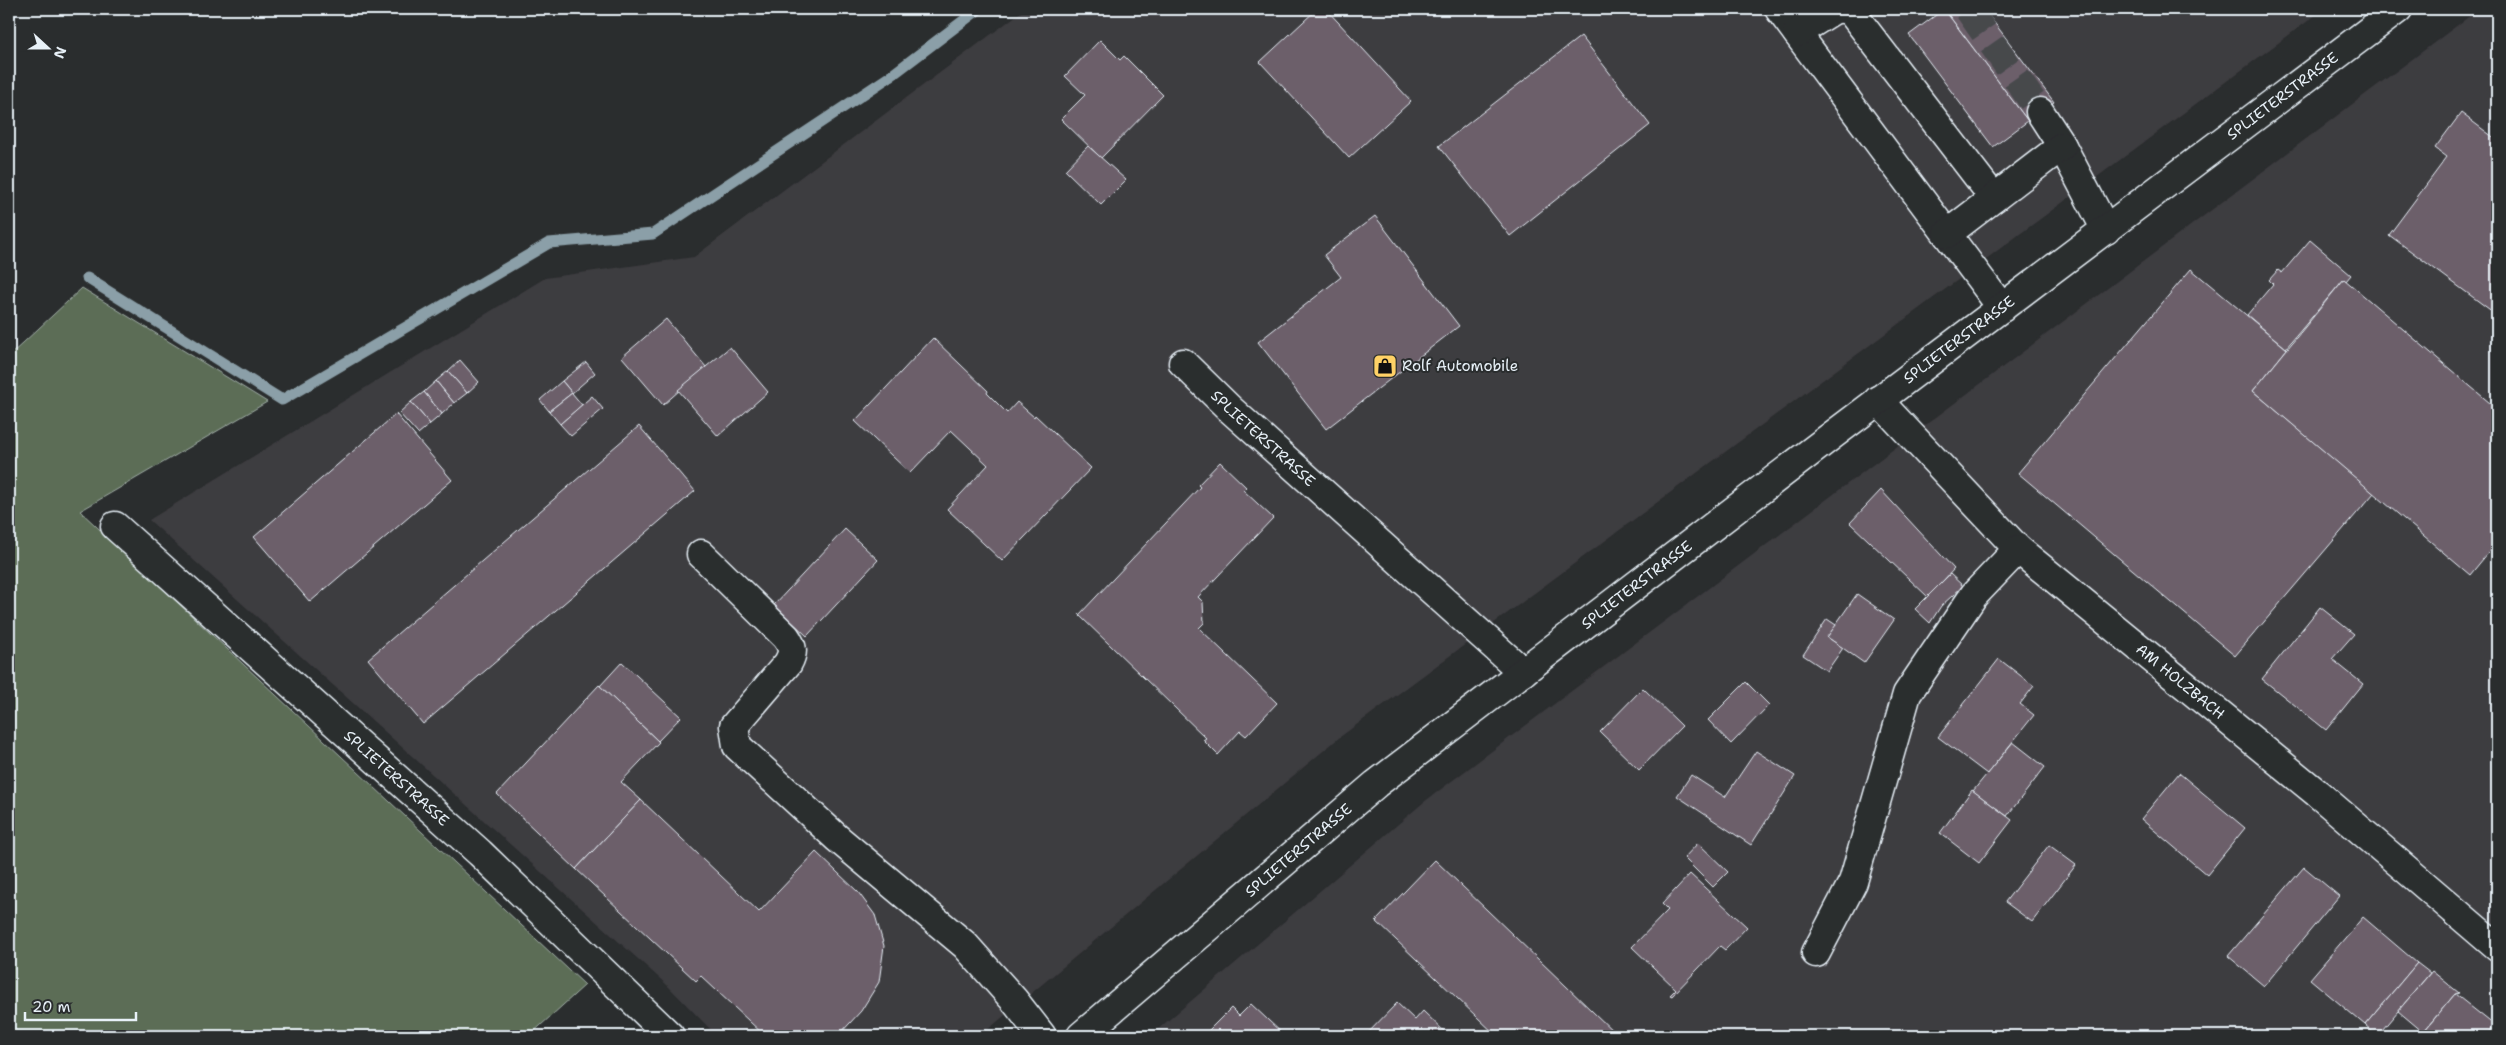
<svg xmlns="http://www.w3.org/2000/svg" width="2506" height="1045" viewBox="0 0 2506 1045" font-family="'Shantell Sans',sans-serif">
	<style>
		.built { fill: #3e3c40 }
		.green { fill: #5b6d57; stroke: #a2afa8 }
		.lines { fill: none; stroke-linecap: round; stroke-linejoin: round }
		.stream { stroke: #8b9fa8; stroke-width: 11 }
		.building { fill: #6c5e6b; stroke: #e8f1f8 }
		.minor-tunnel { stroke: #464a4c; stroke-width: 28; stroke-dasharray: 28 14; stroke-linecap: butt }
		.minor-casing { stroke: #e8f1f8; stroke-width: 31 }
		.minor { stroke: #2a2d2e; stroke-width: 28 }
		.labels { text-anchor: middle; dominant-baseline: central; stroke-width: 4; stroke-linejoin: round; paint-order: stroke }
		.street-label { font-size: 15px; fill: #e8f1f8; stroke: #2a2d2e }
		.poi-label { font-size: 15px; fill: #e8f1f8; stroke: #2a2d2e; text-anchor: start }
	</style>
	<rect width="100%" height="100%" fill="#2a2d2e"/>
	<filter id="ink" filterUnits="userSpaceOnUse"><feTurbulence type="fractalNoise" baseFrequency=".02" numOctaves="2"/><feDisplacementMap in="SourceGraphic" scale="10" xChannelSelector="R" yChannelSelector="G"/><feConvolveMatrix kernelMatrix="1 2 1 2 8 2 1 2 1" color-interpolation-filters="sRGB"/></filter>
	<g filter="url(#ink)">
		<g class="built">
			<polygon points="1025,9 2324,9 1340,737 980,1036 717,1036 667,985 149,520 545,278 694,257"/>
			<polygon points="2479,9 2497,9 2497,1036 1150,1036 1424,802"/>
		</g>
		<polygon class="green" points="82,288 267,402 80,511 585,985 529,1036 9,1036 9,356"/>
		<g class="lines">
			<polyline class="stream" points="87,278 282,400 549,243 653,234 892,75 979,9"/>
		</g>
		<g class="building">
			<polygon points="1317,9 1326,9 1411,101 1349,158 1260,62"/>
			<polygon points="1944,9 2028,121 1993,147 1909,35"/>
			<polygon points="1944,9 1984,9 2054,102 2028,121"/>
			<polygon points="1581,36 1650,125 1510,236 1439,146"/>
			<polygon points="1100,40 1120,60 1124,56 1163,95 1101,158 1061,119 1085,95 1065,76"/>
			<polygon points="2461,113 2497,140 2497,315 2389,235 2447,157 2435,148"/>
			<polygon points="1088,146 1126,180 1101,205 1065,170"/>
			<polygon points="1375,216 1459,326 1326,429 1258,342 1341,277 1324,255"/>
			<polygon points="2310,240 2351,275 2346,281 2344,279 2286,348 2247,315 2273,284 2269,280 2278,270 2282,273"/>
			<polygon points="2191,269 2287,349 2253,391 2374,493 2235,656 2018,473"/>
			<polygon points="2344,279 2497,409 2497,542 2470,575 2253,391"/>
			<polygon points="666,319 706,367 663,405 622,357"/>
			<polygon points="933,338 988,391 987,393 1007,413 1017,402 1034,417 1035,415 1091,468 1002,561 947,509 988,465 951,430 910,473 855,421"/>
			<polygon points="730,347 768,392 718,436 678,390"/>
			<polygon points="460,360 479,382 467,393 448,371"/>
			<polygon points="586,362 595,373 572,393 562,381"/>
			<polygon points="448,371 467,393 454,403 436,381"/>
			<polygon points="436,381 454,403 442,414 424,392"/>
			<polygon points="562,381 572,393 549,411 540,400"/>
			<polygon points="424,392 442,414 430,424 411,402"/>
			<polygon points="572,393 582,405 560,424 549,411"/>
			<polygon points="592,396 603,409 571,436 560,424"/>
			<polygon points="411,402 430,424 418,434 399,413"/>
			<polygon points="396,414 452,480 310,602 254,537"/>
			<polygon points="639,426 695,491 423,724 368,659"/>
			<polygon points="1220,462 1246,487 1243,490 1273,518 1198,597 1203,602 1204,623 1199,628 1277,703 1246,736 1240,731 1218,755 1203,740 1206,738 1079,615 1200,487 1198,485"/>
			<polygon points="1881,490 1954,569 1928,597 1850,523"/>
			<polygon points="845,529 878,560 807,636 774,605"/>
			<polygon points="1950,574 1963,586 1941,606 1930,623 1915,609"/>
			<polygon points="1857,594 1894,620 1864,663 1827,637"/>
			<polygon points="2320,607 2354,634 2332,659 2363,684 2326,730 2262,679"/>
			<polygon points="1827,619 1836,625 1827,637 1843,648 1827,671 1803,655"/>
			<polygon points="1999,659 2034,686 2020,704 2034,715 1987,774 1938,737"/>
			<polygon points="622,662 681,717 658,741 600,686"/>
			<polygon points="1746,682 1769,705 1731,744 1708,720"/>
			<polygon points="599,685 659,742 621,782 641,800 576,869 497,794"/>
			<polygon points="1643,688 1682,726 1639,770 1600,732"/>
			<polygon points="2013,742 2045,767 2007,816 1973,791"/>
			<polygon points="1756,751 1795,776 1751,845 1677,796 1691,775 1725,797"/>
			<polygon points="2179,773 2245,828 2207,875 2141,819"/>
			<polygon points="1972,790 2012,820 1979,863 1940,833"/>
			<polygon points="641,800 759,912 816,852 858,892 875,915 884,946 879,982 861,1011 838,1036 765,1036 701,976 696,981 576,869"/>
			<polygon points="1698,843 1728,872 1713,887 1684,858"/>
			<polygon points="2049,845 2076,865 2032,922 2005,902"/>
			<polygon points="1435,860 1618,1036 1497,1036 1376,921"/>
			<polygon points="2304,867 2339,896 2264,986 2228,956"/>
			<polygon points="1690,874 1747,927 1725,950 1720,946 1672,996 1670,995 1676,989 1632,947 1668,910 1662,904"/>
			<polygon points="2363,917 2417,963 2365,1025 2310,979"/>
			<polygon points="2417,963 2430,973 2377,1036 2365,1025"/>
			<polygon points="2432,971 2459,993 2455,994 2423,1032 2398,1011"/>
			<polygon points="2455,994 2494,1025 2488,1033 2492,1036 2420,1036"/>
			<polygon points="1397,1003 1415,1020 1423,1011 1449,1036 1365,1036"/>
			<polygon points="1251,1004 1285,1036 1214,1036 1208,1031 1231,1008 1239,1016"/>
		</g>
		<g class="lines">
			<polyline class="minor-tunnel" points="1968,9 2040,112"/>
			<g class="minor-casing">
				<g id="minor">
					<polyline points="1779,9 2002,308"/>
					<polyline points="1842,9 1849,9 1994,198"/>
					<polyline points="1797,33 1835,9"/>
					<polyline points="2040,112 2062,146 2106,230"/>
					<polyline points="1947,234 2062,146"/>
					<path id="s1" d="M1183,363L1231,410L1523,672"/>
					<path id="s2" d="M1878,400L2018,549L2317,793L2497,947"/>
					<path id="s3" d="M115,526L480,853L670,1036"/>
					<path d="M701,554L786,637C793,647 794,652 788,663L734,726L737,746L837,838L965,945L1014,1000L1042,1036"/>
					<polyline points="1816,953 1853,882 1907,694 1974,595 2018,549"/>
					<path id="s4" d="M1081,1036L1376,784L1834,434L2398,9"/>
				</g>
			</g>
			<use href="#minor" class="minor"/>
		</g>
	</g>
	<defs>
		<g id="shop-square" transform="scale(1.25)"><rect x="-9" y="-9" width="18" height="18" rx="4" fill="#ffd166" stroke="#2a2d2e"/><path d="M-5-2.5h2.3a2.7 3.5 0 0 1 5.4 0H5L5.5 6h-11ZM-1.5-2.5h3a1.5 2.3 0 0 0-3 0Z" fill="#111"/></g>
	</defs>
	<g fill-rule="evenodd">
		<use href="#shop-square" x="1385" y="366"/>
	</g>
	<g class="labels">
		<g class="street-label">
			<text stroke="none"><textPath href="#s4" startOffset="1526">SPLIETERSTRASSE</textPath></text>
			<text stroke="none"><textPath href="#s4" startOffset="1121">SPLIETERSTRASSE</textPath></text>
			<text stroke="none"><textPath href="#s1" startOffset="110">SPLIETERSTRASSE</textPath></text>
			<text stroke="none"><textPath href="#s4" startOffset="716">SPLIETERSTRASSE</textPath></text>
			<text stroke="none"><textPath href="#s2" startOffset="414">AM HOLZBACH</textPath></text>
			<text stroke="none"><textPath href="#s3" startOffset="378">SPLIETERSTRASSE</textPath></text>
			<text stroke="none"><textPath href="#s4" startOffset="286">SPLIETERSTRASSE</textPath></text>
		</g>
		<g class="poi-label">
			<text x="1402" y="366">Rolf Automobile</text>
		</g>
	</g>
	<rect width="2506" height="1045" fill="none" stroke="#2a2d2e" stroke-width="30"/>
	<rect x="15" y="15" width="2476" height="1015" fill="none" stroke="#e8f1f8" stroke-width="2" filter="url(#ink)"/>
	<g transform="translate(48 48) rotate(111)" stroke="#2a2d2e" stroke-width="4" paint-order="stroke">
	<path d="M0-4L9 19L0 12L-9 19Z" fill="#e8f1f8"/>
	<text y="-8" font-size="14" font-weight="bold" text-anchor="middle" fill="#e8f1f8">N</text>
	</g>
	<path d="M25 1012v8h111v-8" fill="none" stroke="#e8f1f8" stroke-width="2.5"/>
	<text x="32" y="1012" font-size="15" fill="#e8f1f8" stroke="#2a2d2e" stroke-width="4" paint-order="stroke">20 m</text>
</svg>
